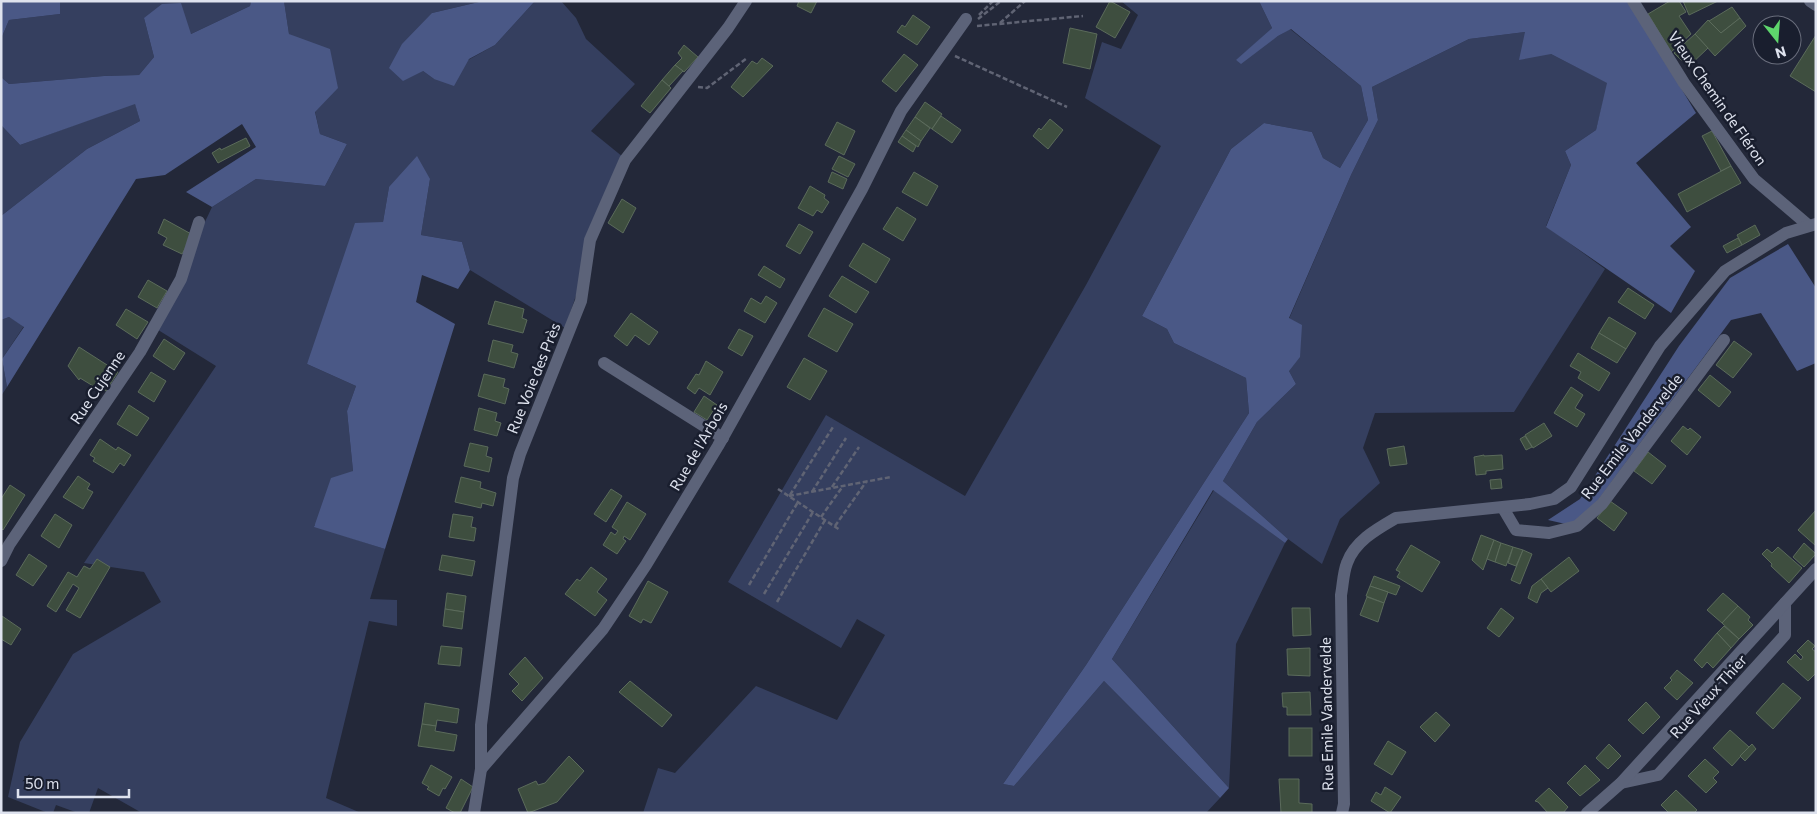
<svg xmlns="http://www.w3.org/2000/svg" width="1817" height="814" viewBox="0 0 1817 814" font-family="Commissioner,sans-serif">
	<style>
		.green { fill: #353f5f }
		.forest { fill: #4a5886 }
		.building { fill: #3e4e3f; stroke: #5b6b5b }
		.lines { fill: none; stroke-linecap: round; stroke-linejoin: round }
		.path { stroke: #606474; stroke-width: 2.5; stroke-dasharray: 5 2.5; stroke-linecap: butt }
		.minor { stroke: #5c6379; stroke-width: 12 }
		.labels { text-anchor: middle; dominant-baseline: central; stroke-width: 5; stroke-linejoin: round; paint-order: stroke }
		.street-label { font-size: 15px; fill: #dee2ee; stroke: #191e2e }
	</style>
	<rect width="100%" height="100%" fill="#232839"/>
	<g class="green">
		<polygon points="60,1 251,1 250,6 191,34 144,18 154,57 139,75 104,76 9,84 1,77 1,39 9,20 60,14"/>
		<polygon points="284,1 483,1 432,13 423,71 434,79 495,45 535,1 561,1 576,18 586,39 635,84 591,131 623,157 565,328 470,270 462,242 421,235 430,179 389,187 383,222 307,364 356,386 347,411 353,471 314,526 385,549 370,599 397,600 397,626 369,621 326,798 361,813 142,813 98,788 89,813 78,813 56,805 53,813 48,813 8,797 20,742 73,654 161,602 144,572 84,563 216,366 155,328 212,207 256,179 325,186 347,144 320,134 315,111 337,88 289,34"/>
		<polygon points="1121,1 1259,1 1272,28 1236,61 1290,29 1361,86 1368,120 1340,168 1323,158 1312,132 1264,123 1231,149 1142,316 1167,329 1174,343 1246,378 1249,413 1086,665 1003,784 1014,786 1104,681 1220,798 1206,813 643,813 658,768 675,773 756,686 837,720 885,635 857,619 841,648 728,582 826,415 965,496 1086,285 1161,146 1085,98 1102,42 1121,49 1138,15"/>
		<polygon points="1525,32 1551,54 1608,83 1596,130 1565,151 1571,165 1546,226 1605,269 1514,412 1375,413 1363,448 1380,483 1340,519 1322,564 1288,539 1223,481 1257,422 1296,384 1289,371 1289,319 1351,175 1378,120 1372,87 1469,39"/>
		<polygon points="135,103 140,121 87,149 1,216 1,125 20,145"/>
		<polygon points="9,317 24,326 2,359 7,387 1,396 1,320"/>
		<polygon points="1214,490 1285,543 1236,644 1229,788 1112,659"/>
	</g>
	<g class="forest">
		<polygon points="1,1 60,1 60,14 9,20 1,39"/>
		<polygon points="251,1 284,1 289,34 330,49 338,88 315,112 320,134 347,144 325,186 256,179 212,207 186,192 256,147 242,124 165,175 136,179 7,387 2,359 24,327 9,317 1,320 1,216 87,149 140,121 135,104 20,145 1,125 1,77 9,84 104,76 139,75 154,57 144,18 162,4 181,3 191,34 250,6"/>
		<polygon points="483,1 535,1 495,45 469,59 454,86 434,79 423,71 403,81 389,68 402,44 432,13"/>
		<polygon points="1259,1 1627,1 1634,10 1696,113 1636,163 1691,227 1670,246 1695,271 1671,313 1546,227 1571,165 1565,151 1596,130 1607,83 1551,54 1519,60 1525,32 1469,39 1372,87 1378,120 1351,175 1289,318 1302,325 1300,357 1289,371 1296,384 1257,422 1223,481 1288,539 1285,543 1213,490 1112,659 1229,788 1220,798 1104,681 1014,786 1003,784 1086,665 1249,413 1246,378 1174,343 1167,329 1142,316 1231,149 1264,123 1312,132 1323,158 1340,168 1368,120 1361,86 1291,29 1278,36 1241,64 1236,60 1272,28"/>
		<polygon points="417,156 430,179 421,235 462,242 470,270 458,289 422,275 416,302 455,324 385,549 314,527 331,478 353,471 347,411 356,386 307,364 355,223 383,222 389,187"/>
		<polygon points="1788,244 1816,288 1816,363 1797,371 1761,313 1731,320 1590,511 1570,525 1548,520 1580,499 1679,346 1730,278"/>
	</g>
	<g class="building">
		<polygon points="799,1 817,1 811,13 797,6"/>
		<polygon points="1110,1 1130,12 1115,38 1096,27"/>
		<polygon points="1670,1 1679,1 1686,12 1679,16 1691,34 1671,52 1648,14"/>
		<polygon points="1683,1 1718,1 1689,15"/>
		<polygon points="1732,7 1740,18 1721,33 1709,21"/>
		<polygon points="913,15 930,27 917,45 897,32 902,25 905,27"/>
		<polygon points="1740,18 1746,26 1715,56 1695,34 1708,20 1721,33"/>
		<polygon points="1070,28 1097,34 1090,69 1063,63"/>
		<polygon points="1695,34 1708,48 1688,67 1674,53"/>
		<polygon points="1816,35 1816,92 1790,76"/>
		<polygon points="684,45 698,57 684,72 675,65 682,58 678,53"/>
		<polygon points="904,54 918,65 896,92 882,81"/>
		<polygon points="762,58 773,66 743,97 731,87 752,61 757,64"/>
		<polygon points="675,65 683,71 669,86 662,80"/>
		<polygon points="662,80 671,88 650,113 641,106"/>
		<polygon points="925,102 942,114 932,129 915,117"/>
		<polygon points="941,116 961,130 952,143 932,129"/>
		<polygon points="915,117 930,128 921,141 906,130"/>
		<polygon points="1050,119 1063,130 1048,149 1033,136 1039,128 1041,130"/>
		<polygon points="837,122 855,131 844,155 825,145"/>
		<polygon points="906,130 921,141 918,147 902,136"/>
		<polygon points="1712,131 1731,166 1721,171 1702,136"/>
		<polygon points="902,136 916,146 913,152 898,142"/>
		<polygon points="246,138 250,146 218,163 212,153 220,148 221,150"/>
		<polygon points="839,156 855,164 848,177 832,169"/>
		<polygon points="1731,166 1741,183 1687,212 1678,194"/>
		<polygon points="832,172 847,179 843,189 828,182"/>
		<polygon points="914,172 938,186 927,206 902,192"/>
		<polygon points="810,186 825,195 824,198 829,202 822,213 817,210 813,216 798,208"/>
		<polygon points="622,199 636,208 623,233 608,223"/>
		<polygon points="897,207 916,219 903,241 883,229"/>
		<polygon points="164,219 193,235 182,254 163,245 167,238 158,233"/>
		<polygon points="799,224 813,232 800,254 786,246"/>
		<polygon points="1755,225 1760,235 1742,245 1737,235"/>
		<polygon points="1738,238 1742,245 1727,253 1723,246"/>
		<polygon points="863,243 890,259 876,283 849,266"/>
		<polygon points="764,266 785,279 780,288 758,275"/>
		<polygon points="842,276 869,292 856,313 829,296"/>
		<polygon points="148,280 167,291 157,308 138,297"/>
		<polygon points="1628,288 1654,305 1645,319 1618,302"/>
		<polygon points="766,296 777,303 765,323 744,311 751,298 761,304"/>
		<polygon points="495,301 524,309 522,318 527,320 523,333 488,324"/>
		<polygon points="824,308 853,324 837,352 808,336"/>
		<polygon points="126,309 148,322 137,339 116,325"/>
		<polygon points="631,313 658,332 649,345 635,335 627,346 614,336"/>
		<polygon points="1609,317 1636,333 1626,349 1599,333"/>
		<polygon points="739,329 753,336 742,356 728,348"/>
		<polygon points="1599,333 1626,349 1617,363 1591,348"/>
		<polygon points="164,339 185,353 174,370 153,356"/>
		<polygon points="493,340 513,345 511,352 518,354 514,368 488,361"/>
		<polygon points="1734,341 1752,354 1733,378 1716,365"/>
		<polygon points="79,347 118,372 106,391 99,387 98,389 80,378 79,380 68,366"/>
		<polygon points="1578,353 1610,373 1599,391 1578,378 1581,372 1570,366"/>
		<polygon points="804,358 827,371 810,400 787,387"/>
		<polygon points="706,361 723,372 710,395 699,388 695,394 687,388 696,374 699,375"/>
		<polygon points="151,372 166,381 154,402 138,392"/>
		<polygon points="484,374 505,379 503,387 509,389 505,404 478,396"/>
		<polygon points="1710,375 1731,392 1719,407 1698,390"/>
		<polygon points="1571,387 1583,395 1575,408 1585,414 1577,427 1554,413"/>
		<polygon points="704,396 717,405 707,420 694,412"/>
		<polygon points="129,405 149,418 137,436 117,424"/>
		<polygon points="479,408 497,413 495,421 501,423 497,436 474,430"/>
		<polygon points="1544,423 1552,436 1533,448 1525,435"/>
		<polygon points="1683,426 1688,430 1690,428 1701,437 1687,455 1671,441"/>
		<polygon points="1525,436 1532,447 1526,450 1520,439"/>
		<polygon points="100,439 116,450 118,447 131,455 124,466 120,463 113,473 93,461 95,458 90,455"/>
		<polygon points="470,443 488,447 486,456 492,458 489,472 464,466"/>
		<polygon points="1404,446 1407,464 1390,466 1387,449"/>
		<polygon points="1648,452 1666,466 1652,484 1634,471"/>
		<polygon points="1484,455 1484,456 1502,455 1503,469 1486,471 1486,474 1476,475 1474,457"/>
		<polygon points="78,476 90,484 87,489 93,492 83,509 63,497"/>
		<polygon points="461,477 481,482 480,488 496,493 493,506 482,503 481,508 455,502"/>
		<polygon points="1501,479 1502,488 1491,489 1490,480"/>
		<polygon points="10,485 25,495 3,530 1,528 1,499"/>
		<polygon points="611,489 622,496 606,522 594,514"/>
		<polygon points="1610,501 1627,513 1614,531 1597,518"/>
		<polygon points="627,502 646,514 630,540 624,536 623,539 626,541 617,554 603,545 611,532 615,535 618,531 612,527"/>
		<polygon points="1816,510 1816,546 1798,530"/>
		<polygon points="55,514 72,525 59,548 41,536"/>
		<polygon points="453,514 473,517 471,527 476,528 474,541 449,537"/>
		<polygon points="1481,535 1494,540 1483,570 1472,560"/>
		<polygon points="1494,540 1501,543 1495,562 1487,559"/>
		<polygon points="1501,543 1513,547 1506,566 1495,562"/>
		<polygon points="1804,543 1816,554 1804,567 1793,557"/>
		<polygon points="1411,545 1440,562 1422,592 1397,577 1400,572 1396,570"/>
		<polygon points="1513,547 1523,550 1516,566 1508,563"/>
		<polygon points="1778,547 1802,568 1789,583 1771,566 1772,564 1762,554 1767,549 1772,553"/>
		<polygon points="1523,550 1532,554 1520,584 1511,580"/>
		<polygon points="29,554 47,566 33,586 16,575"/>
		<polygon points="442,555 475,561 472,576 439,570"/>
		<polygon points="1569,557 1579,571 1551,592 1541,579"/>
		<polygon points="97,559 110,567 80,618 66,610 79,588 73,584 56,612 47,606 68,572 77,577 84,566 90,569"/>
		<polygon points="591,567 607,579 597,592 607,600 595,616 565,594 577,579 580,581"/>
		<polygon points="1374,576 1400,586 1396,595 1370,586"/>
		<polygon points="1541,579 1548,588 1541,593 1537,603 1528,598 1532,586"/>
		<polygon points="648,581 668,592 651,623 643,619 641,623 629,616"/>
		<polygon points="1370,586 1388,592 1384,603 1366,596"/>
		<polygon points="447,593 466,596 464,612 445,609"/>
		<polygon points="1723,593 1738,606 1722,623 1707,610"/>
		<polygon points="1367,597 1384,603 1378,622 1360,615"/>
		<polygon points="1738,606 1750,617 1748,620 1753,625 1739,639 1722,623"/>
		<polygon points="1292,608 1310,608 1311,635 1293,636"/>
		<polygon points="1501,608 1514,618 1499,637 1487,628"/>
		<polygon points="445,609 464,612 462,629 443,626"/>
		<polygon points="2,616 21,629 11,645 1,639"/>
		<polygon points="1724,626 1739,639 1731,648 1717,633"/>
		<polygon points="1717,633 1731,648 1713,668 1707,662 1702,668 1694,660"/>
		<polygon points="1808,640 1815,646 1812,649 1816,652 1816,673 1808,681 1787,662 1795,654 1801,660 1803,657 1797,651"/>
		<polygon points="441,646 462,648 460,666 438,664"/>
		<polygon points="1310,648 1310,676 1288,675 1287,649"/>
		<polygon points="525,657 543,678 522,701 512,691 519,684 509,674"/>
		<polygon points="1677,670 1693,683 1677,700 1664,688 1672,680 1670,678"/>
		<polygon points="630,681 672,715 662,727 619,692"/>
		<polygon points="1783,683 1801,698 1773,729 1756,713"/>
		<polygon points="1310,692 1311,715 1287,715 1287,707 1283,707 1282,693"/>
		<polygon points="1646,702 1660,717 1643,734 1628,720"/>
		<polygon points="425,703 459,709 457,723 437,720 436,726 422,724"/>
		<polygon points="1436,712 1450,725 1435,742 1420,727"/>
		<polygon points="422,724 436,726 435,731 457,735 454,751 418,746"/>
		<rect x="1289" y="728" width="23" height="28"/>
		<polygon points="1730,730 1749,747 1732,766 1713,748"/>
		<polygon points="1388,741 1406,752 1392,775 1374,764"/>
		<polygon points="1609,744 1621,756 1608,769 1596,758"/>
		<polygon points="1752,744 1756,749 1745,761 1740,756"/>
		<polygon points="569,756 584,771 557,802 528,813 518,789 536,781 538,785 545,783"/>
		<polygon points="1705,759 1719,772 1713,778 1717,782 1706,793 1688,776"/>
		<polygon points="431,765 452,777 445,789 443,788 439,796 427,789 429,787 422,783"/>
		<polygon points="1585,765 1600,780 1580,796 1567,783"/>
		<polygon points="461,779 473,787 460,813 455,813 446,808"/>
		<polygon points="1279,779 1299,779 1299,803 1312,804 1312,813 1281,813"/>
		<polygon points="1385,787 1401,797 1390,813 1371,801 1376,792 1381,795"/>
		<polygon points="1549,788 1568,807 1563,813 1548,813 1538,802 1535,801"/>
		<polygon points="1676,790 1697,810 1694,813 1669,813 1661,805"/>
	</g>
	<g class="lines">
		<g class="path">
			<polyline points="979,15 993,1"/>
			<polyline points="978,19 1001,1"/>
			<polyline points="1000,23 1025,1"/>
			<polyline points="977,26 1083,16"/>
			<polyline points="955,56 1067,107"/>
			<polyline points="698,87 707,88 747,58"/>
			<polyline points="832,487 859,447"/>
			<polyline points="778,489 840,530"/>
			<polyline points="812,492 846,438"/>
			<polyline points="790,495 833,427"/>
			<polyline points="789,496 891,477"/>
			<polyline points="821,517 843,486"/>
			<polyline points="835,526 866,482"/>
			<polyline points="749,585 798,502"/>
			<polyline points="764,594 813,512"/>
			<polyline points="777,602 825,520"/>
		</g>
		<g class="minor">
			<polyline points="1633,1 1684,83 1754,179 1808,225"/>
			<polyline points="1810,1 1816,5"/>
			<polyline points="604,363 723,438"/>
			<polyline points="1503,508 1516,530 1549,533 1577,526 1602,504 1724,340"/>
			<polyline points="1,561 9,545 140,352 181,279 199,222"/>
			<polyline points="481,769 603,629 646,565 718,446 862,189 901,111 966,19"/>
			<polyline points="1621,783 1658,775 1785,635 1785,603"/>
			<polyline points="474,813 481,769 481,725 513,478 520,454 581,301 590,240 625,160 728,28 746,1"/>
			<path d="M1342,813L1344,804L1341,595C1343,585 1343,573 1347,563C1355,541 1377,529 1396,518L1530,504L1554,499L1571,487L1660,346L1725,271L1786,233L1816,224"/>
			<polyline points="1587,813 1621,783 1816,569"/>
		</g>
	</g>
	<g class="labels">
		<g class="street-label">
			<text transform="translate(1718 98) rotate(55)">Vieux Chemin de Fléron</text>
			<text transform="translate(533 378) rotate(-68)">Rue Voie des Près</text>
			<text transform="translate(97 387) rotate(-56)">Rue Cujenne</text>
			<text transform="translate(1631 436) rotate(-52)">Rue Emile Vandervelde</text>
			<text transform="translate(698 446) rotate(-60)">Rue de l'Arbois</text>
			<text transform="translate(1708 696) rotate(-48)">Rue Vieux Thier</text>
			<text transform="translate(1326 714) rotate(-91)">Rue Emile Vandervelde</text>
		</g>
	</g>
	<rect width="1817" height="814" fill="none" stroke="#dee2ee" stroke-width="5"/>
	<g transform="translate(1777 40) rotate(163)"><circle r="24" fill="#191e2e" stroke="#686c7b"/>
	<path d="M0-4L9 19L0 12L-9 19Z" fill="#5ed56c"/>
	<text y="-8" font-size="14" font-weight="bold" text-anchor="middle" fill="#dee2ee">N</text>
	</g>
	<path d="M18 789v8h111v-8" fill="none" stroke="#dee2ee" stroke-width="2.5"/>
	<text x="25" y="789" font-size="15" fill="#dee2ee" stroke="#191e2e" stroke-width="4" paint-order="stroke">50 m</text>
</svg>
